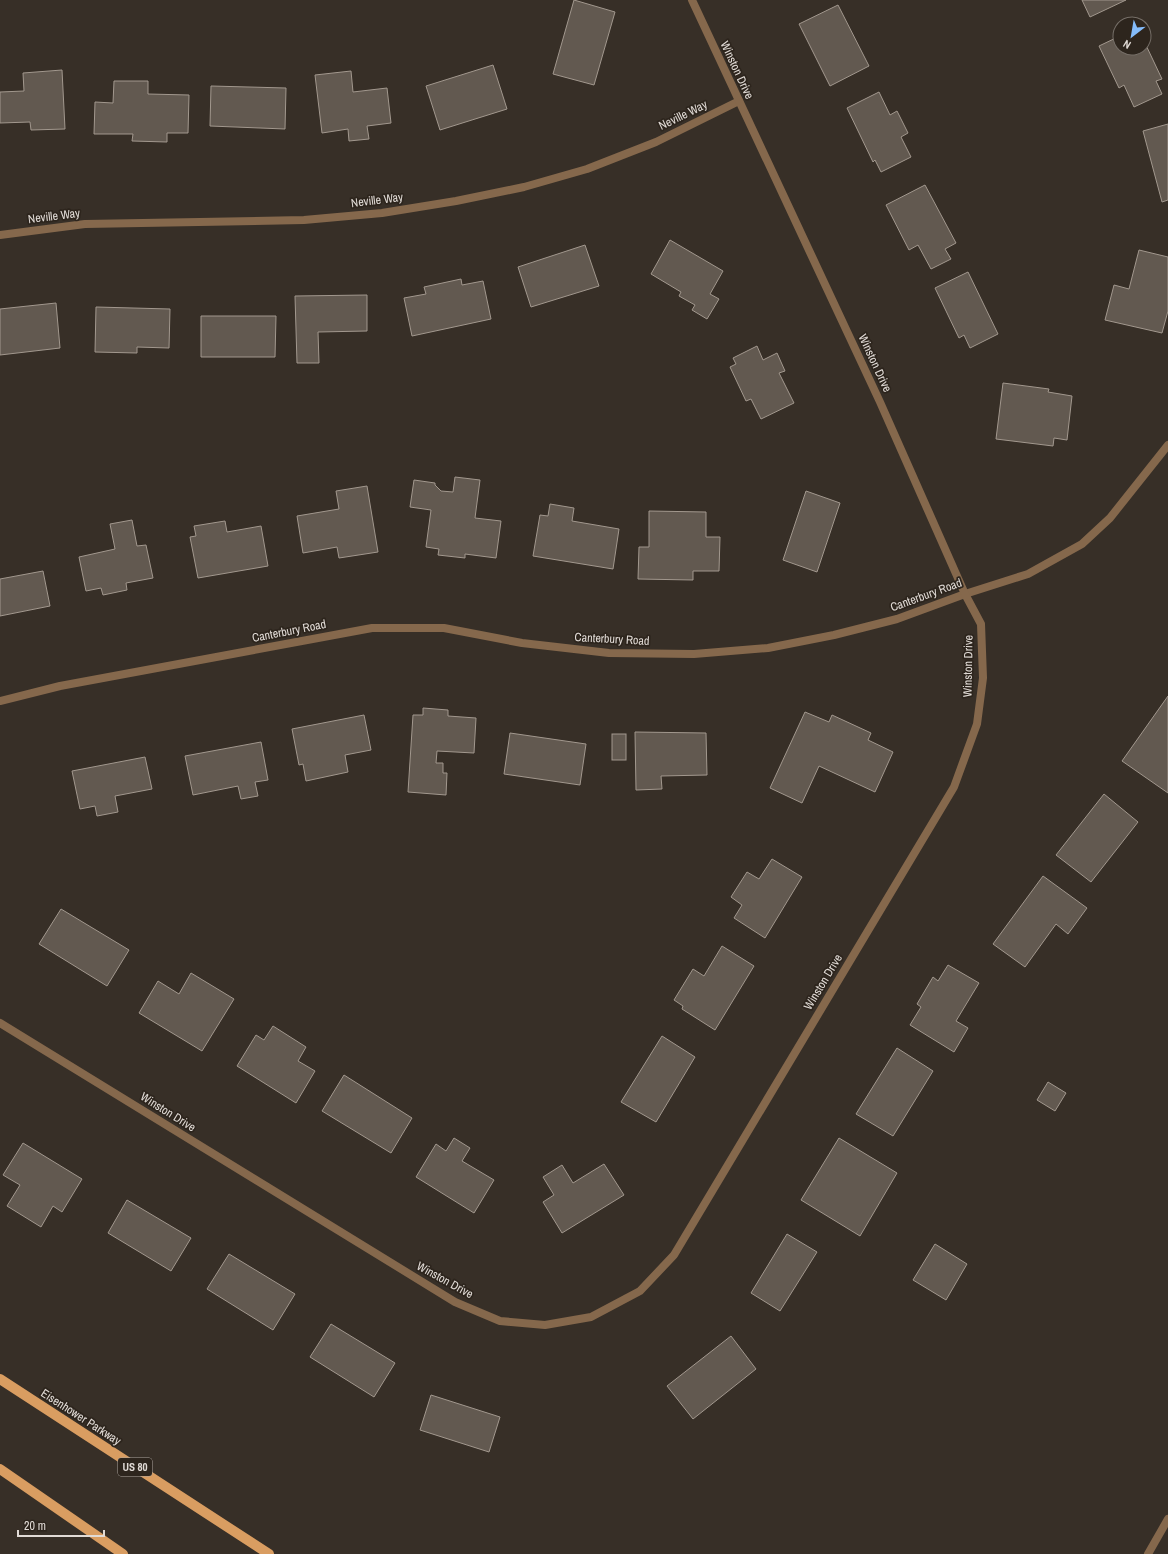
<svg xmlns="http://www.w3.org/2000/svg" width="1168" height="1554" viewBox="0 0 1168 1554" font-family="'Archivo Narrow',sans-serif">
	<style>
		.building { fill: #625950; stroke: #a2988e }
		.lines { fill: none; stroke-linecap: round; stroke-linejoin: round }
		.service { stroke: #85684c; stroke-width: 8 }
		.minor { stroke: #85684c; stroke-width: 8 }
		.primary { stroke: #d99d61; stroke-width: 10 }
		.labels { text-anchor: middle; dominant-baseline: central; stroke-width: 3.5; stroke-linejoin: round; paint-order: stroke }
		.shield { fill: #2d251d; stroke: #aba49e; stroke-width: 1 }
		.shield-label { font-size: 11px; font-weight: bold; fill: #e1dbd6 }
		.street-label { font-size: 12px; fill: #e1dbd6; stroke: #2d251d }
	</style>
	<rect width="100%" height="100%" fill="#372f27"/>
	<g class="building">
		<polygon points="574,0 615,12 594,85 553,74"/>
		<polygon points="1082,0 1126,0 1090,17"/>
		<polygon points="838,5 869,66 830,86 799,24"/>
		<polygon points="1120,36 1120,48 1144,48 1144,41 1162,79 1156,81 1162,94 1134,107 1124,85 1119,88 1099,46"/>
		<polygon points="493,65 507,109 440,130 426,86"/>
		<polygon points="62,70 65,129 31,130 30,122 0,123 0,92 24,91 23,73"/>
		<polygon points="351,71 353,92 387,88 391,123 367,126 369,139 349,141 348,129 322,133 315,75"/>
		<polygon points="114,81 148,81 148,94 189,95 188,133 167,133 167,142 132,141 133,134 94,134 95,102 113,103"/>
		<polygon points="211,86 286,88 285,129 210,126"/>
		<polygon points="879,92 890,115 897,111 908,133 901,137 911,157 881,172 875,160 873,162 847,108"/>
		<polygon points="1168,124 1168,200 1162,202 1143,131"/>
		<polygon points="925,185 956,243 945,249 951,259 931,269 918,245 909,250 886,205"/>
		<polygon points="670,240 723,271 710,294 719,299 707,319 692,310 695,305 679,296 681,292 651,274"/>
		<polygon points="585,245 599,286 531,307 518,267"/>
		<polygon points="1139,250 1168,257 1168,311 1162,333 1105,320 1114,285 1129,289"/>
		<polygon points="968,272 998,334 970,348 964,335 959,338 935,288"/>
		<polygon points="461,279 462,285 483,281 491,319 412,336 404,298 426,294 424,287"/>
		<polygon points="367,295 367,331 318,332 319,363 297,363 295,296"/>
		<polygon points="56,303 60,348 0,355 0,309"/>
		<polygon points="96,307 170,309 169,348 137,347 137,353 95,352"/>
		<polygon points="201,316 276,316 275,357 201,357"/>
		<polygon points="757,346 763,360 777,353 785,371 779,373 794,403 761,419 751,399 746,401 730,367 736,364 733,358"/>
		<polygon points="1003,383 1049,389 1048,392 1072,396 1067,440 1054,438 1053,446 996,439"/>
		<polygon points="455,477 480,480 475,518 501,521 496,558 465,554 465,558 438,555 439,549 426,547 431,510 410,507 414,480 435,483 435,485 441,491 453,492"/>
		<polygon points="367,486 378,552 339,558 337,547 303,553 297,516 339,509 336,491"/>
		<polygon points="806,491 840,503 817,572 783,560"/>
		<polygon points="550,504 574,508 572,521 619,529 613,569 533,556 540,515 548,516"/>
		<polygon points="649,511 706,512 706,537 720,537 719,571 693,571 693,580 638,579 639,547 649,547"/>
		<polygon points="132,520 137,546 146,545 153,578 126,583 127,590 103,595 101,588 86,591 79,557 115,549 110,524"/>
		<polygon points="225,521 227,532 261,526 268,566 198,578 190,537 196,536 194,526"/>
		<polygon points="43,571 50,606 0,616 0,579"/>
		<polygon points="1168,696 1168,793 1122,761"/>
		<polygon points="423,708 448,710 448,716 476,718 474,753 437,751 436,763 443,763 443,773 447,773 446,795 408,792 413,715 423,715"/>
		<polygon points="805,712 829,722 832,715 871,733 868,740 893,752 875,792 819,766 802,803 770,788"/>
		<polygon points="364,715 371,750 345,755 348,772 306,781 303,764 299,765 292,729"/>
		<polygon points="635,732 706,733 707,775 661,776 662,789 636,790"/>
		<polygon points="510,733 586,744 580,785 504,774"/>
		<rect x="612" y="734" width="14" height="26"/>
		<polygon points="261,742 268,780 255,782 258,796 241,799 238,786 193,795 185,756"/>
		<polygon points="145,757 152,789 115,796 118,812 97,816 95,806 80,809 72,771"/>
		<polygon points="1104,794 1138,822 1091,882 1056,855"/>
		<polygon points="772,859 802,877 765,938 734,918 742,905 731,897 747,872 759,879"/>
		<polygon points="1043,876 1087,908 1068,934 1056,924 1025,967 993,944"/>
		<polygon points="61,909 129,950 107,986 39,944"/>
		<polygon points="722,946 754,966 715,1030 682,1009 683,1006 674,1000 693,969 704,976"/>
		<polygon points="948,965 979,983 956,1021 968,1028 954,1052 910,1025 921,1007 917,1004 933,977 938,981"/>
		<polygon points="191,973 234,999 202,1051 139,1013 158,981 179,994"/>
		<polygon points="273,1026 306,1047 298,1061 315,1071 296,1103 237,1066 256,1035 264,1040"/>
		<polygon points="662,1036 695,1057 656,1122 621,1102"/>
		<polygon points="897,1048 933,1071 893,1136 856,1114"/>
		<polygon points="344,1075 412,1118 391,1153 322,1111"/>
		<polygon points="1048,1082 1066,1093 1055,1111 1037,1100"/>
		<polygon points="454,1138 470,1148 462,1161 494,1180 474,1213 416,1177 436,1144 446,1151"/>
		<polygon points="839,1138 897,1173 860,1236 801,1200"/>
		<polygon points="23,1143 82,1179 62,1212 53,1206 41,1227 7,1206 20,1185 3,1175"/>
		<polygon points="604,1164 624,1195 562,1233 543,1202 554,1195 543,1177 562,1165 573,1183"/>
		<polygon points="127,1200 191,1238 171,1271 108,1233"/>
		<polygon points="787,1234 817,1252 780,1311 751,1293"/>
		<polygon points="935,1244 967,1264 946,1300 913,1280"/>
		<polygon points="229,1254 295,1294 273,1330 207,1289"/>
		<polygon points="331,1324 395,1363 374,1397 310,1357"/>
		<polygon points="731,1336 756,1369 693,1419 667,1386"/>
		<polygon points="431,1395 500,1417 489,1452 420,1430"/>
	</g>
	<g class="lines">
		<polyline class="service" points="1148,1554 1168,1519"/>
		<g class="minor">
			<polyline points="0,235 85,224 304,220 382,213 456,201 524,187 587,169 656,142 739,101"/>
			<polyline points="0,701 60,686 372,628 444,628 522,643 609,653 694,654 768,648 834,635 897,619 965,594 1028,574 1082,544 1110,518 1168,445"/>
			<polyline points="0,1023 455,1302 500,1321 545,1325 591,1317 640,1291 674,1255 954,787 977,724 983,678 981,624 965,594 880,402 692,0"/>
		</g>
		<g class="primary">
			<polyline points="0,1379 269,1554"/>
			<polyline points="0,1469 123,1554"/>
		</g>
	</g>
	<g class="labels">
		<rect class="shield" x="118" y="1458" width="34" height="18" rx="3"/>
		<g class="shield-label">
			<text x="135" y="1467">US 80</text>
		</g>
		<g class="street-label">
			<text transform="translate(737 70) rotate(65)">Winston Drive</text>
			<text transform="translate(683 115) rotate(-26)">Neville Way</text>
			<text transform="translate(377 200) rotate(-7)">Neville Way</text>
			<text transform="translate(54 216) rotate(-7)">Neville Way</text>
			<text transform="translate(875 363) rotate(65)">Winston Drive</text>
			<text transform="translate(926 595) rotate(-20)">Canterbury Road</text>
			<text transform="translate(289 631) rotate(-11)">Canterbury Road</text>
			<text transform="translate(612 639) rotate(3)">Canterbury Road</text>
			<text transform="translate(968 666) rotate(-89)">Winston Drive</text>
			<text transform="translate(823 982) rotate(-59)">Winston Drive</text>
			<text transform="translate(168 1112) rotate(32)">Winston Drive</text>
			<text transform="translate(445 1280) rotate(29)">Winston Drive</text>
			<text transform="translate(81 1417) rotate(33)">Eisenhower Parkway</text>
		</g>
	</g>
	<g transform="translate(1132 36) rotate(211)"><circle r="19" fill="#2d251d" stroke="#756e67"/>
	<path d="M0-3L7 15L0 10L-7 15Z" fill="#84bcfb"/>
	<text y="-6" font-size="11" font-weight="bold" text-anchor="middle" fill="#e1dbd6">N</text>
	</g>
	<path d="M18 1530v6h86v-6" fill="none" stroke="#e1dbd6" stroke-width="2"/>
	<text x="24" y="1530" font-size="12" fill="#e1dbd6" stroke="#2d251d" stroke-width="3" paint-order="stroke">20 m</text>
</svg>
